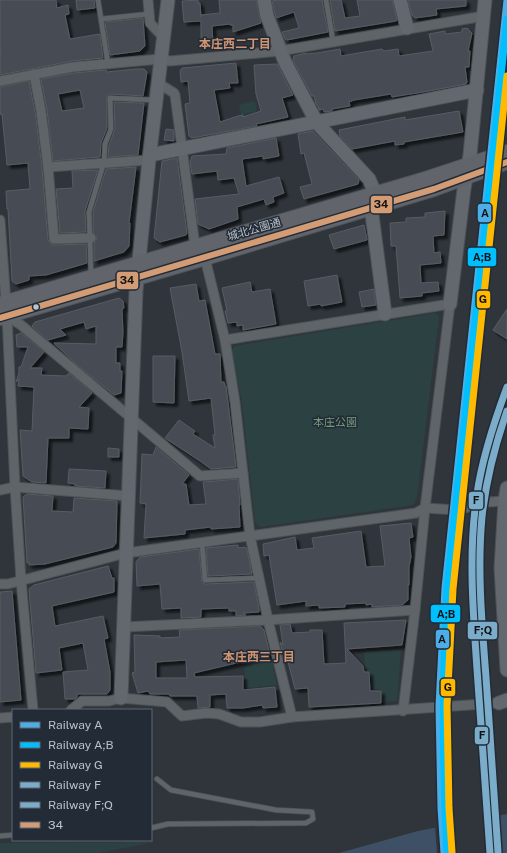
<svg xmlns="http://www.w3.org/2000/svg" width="507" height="853" viewBox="0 0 507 853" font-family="'Public Sans','Noto Sans JP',sans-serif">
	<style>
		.green { fill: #2c4142 }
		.water { fill: #3e5065 }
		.pier { fill: #2f353b }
		.building { fill: #474c52; stroke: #575c63; fill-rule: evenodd; filter: url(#shadow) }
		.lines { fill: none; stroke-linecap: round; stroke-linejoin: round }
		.lane-casing { stroke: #4c5156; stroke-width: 6 }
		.street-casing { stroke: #4c5156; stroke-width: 11 }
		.secondary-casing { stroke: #4c5156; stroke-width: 15 }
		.primary-casing { stroke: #4c5258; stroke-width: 16 }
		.lane { stroke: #5f6469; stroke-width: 4.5 }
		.street { stroke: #5f6469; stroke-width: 9 }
		.secondary { stroke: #63676e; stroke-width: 13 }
		.primary { stroke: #61656b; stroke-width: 14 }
		.bus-1-casing { stroke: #222b36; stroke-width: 9 }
		.bus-1 { stroke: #d39c74; stroke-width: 6 }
		.rail-1-casing { stroke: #222b36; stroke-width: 10 }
		.rail-2-casing { stroke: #222b36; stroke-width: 10 }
		.rail-3-casing { stroke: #222b36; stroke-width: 10 }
		.rail-4-casing { stroke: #222b36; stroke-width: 10 }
		.rail-5-casing { stroke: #222b36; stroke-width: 10 }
		.rail-1 { stroke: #4daee7; stroke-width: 7 }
		.rail-2 { stroke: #00bfff; stroke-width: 7 }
		.rail-3 { stroke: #ffba00; stroke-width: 7 }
		.rail-4 { stroke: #7bacc9; stroke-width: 7 }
		.rail-5 { stroke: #7bacc9; stroke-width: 7 }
		.bus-dot { fill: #bac2cb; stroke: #222b36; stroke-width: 1.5 }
		.labels { text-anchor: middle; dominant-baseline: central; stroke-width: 3; stroke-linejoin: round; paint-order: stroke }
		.street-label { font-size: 11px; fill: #bac2cb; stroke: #222b36 }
		.park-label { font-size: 11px; fill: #739a7a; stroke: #222b36 }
		.neighbourhood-label { font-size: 12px; font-weight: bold; fill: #cf9572; stroke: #222b36 }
		.line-badge { stroke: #222b36; stroke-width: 1.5 }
		.pale-badge-label { font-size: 11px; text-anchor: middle; font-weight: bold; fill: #111 }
	</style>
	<defs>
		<filter id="shadow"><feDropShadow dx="3.5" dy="3.5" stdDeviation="1" flood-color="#0009"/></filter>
	</defs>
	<rect width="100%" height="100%" fill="#2f353b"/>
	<g class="green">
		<polygon points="255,101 257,111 241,115 239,105"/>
		<polygon points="435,313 439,317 417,498 413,505 260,527 255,522 242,402 231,351 235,346"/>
		<polygon points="401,650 397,701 382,702 381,689 372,689 370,672 365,671 364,652"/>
		<polygon points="271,655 277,685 246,688 244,668 252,666 251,659"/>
		<polygon points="155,842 99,853 0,853 0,843"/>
	</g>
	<polygon class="water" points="507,814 507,853 339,853 418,831"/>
	<polygon class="pier" points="498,814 501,853 437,853 435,826"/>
	<g class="building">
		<polygon points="0,0 56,0 57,8 68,5 69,14 65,15 70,39 100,34 103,58 72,61 0,75 0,54 1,54 0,47"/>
		<polygon points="76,0 94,0 95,8 77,10"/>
		<polygon points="198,0 198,3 200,3 201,17 201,15 220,13 219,0 256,0 261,23 233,32 233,25 230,25 230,24 212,26 213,43 201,44 201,21 184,22 182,1"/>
		<polygon points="277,0 322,0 328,32 287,40 285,39 282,32 299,28 294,12 276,18 272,1"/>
		<polygon points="330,0 341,0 345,18 360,16 357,0 392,0 397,20 396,21 335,31"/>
		<polygon points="408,0 466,0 466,6 436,9 437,15 415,18 412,15"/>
		<polygon points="143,18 145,46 140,51 110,55 105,22"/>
		<polygon points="467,28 472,33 468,51 470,51 469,67 465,67 467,82 466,84 429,91 392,97 391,94 354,100 349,102 350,106 332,109 332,111 324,112 323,109 319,110 318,106 316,104 314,96 312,96 293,60 294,56 306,53 306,54 317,53 340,49 341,56 382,49 384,51 398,49 399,56 433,51 429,34 445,31 445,34 462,32 462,29"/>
		<polygon points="236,63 238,83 229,83 230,88 214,90 220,122 238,116 243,115 243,117 261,111 256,94 254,65 277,64 293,95 282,98 288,117 256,124 257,126 192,138 189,136 185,104 190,103 188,81 181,82 180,71 182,68"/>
		<path d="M135,69H144L147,72L143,96L110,94L107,96V128L101,143L100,157L53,161L47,110L41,79L74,73L106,70L107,72ZM80,90L84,108L62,111L58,94Z"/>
		<polygon points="29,81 35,112 42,168 48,240 51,244 54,245 86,244 87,263 46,275 29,276 29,280 16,284 12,281 8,209 7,209 6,191 30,189 28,163 7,165 2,114 1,115 0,110 0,87"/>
		<polygon points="114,102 144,103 138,155 108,157 109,145 115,129"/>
		<polygon points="459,111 463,132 404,142 404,144 395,145 395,141 352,149 340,136 339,130 405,117 405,120"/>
		<polygon points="166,129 174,130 174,141 164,140"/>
		<polygon points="313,131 359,180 358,184 304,199 300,187 312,184 304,153 301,154 298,134"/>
		<polygon points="276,138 279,156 263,159 263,156 242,159 246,186 279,177 284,193 273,197 274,202 266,205 264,199 237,207 238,219 209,229 198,224 195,199 239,194 234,178 218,180 217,171 192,174 190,162 192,156 226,154 227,148"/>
		<polygon points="177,158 187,233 186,235 160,242 154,238 162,161"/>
		<polygon points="136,167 129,223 130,223 129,246 124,252 94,261 94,243 96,241 97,237 93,233 93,212 106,169"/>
		<polygon points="98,170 85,211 86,232 60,233 56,189 73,188 72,171"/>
		<polygon points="445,211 444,235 433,236 434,253 440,252 441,263 420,265 421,283 438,282 439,291 422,293 422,296 400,298 396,246 391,246 390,223 406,222 406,218 425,217 425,213"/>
		<polygon points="364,225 367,240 334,249 329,235"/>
		<polygon points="337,275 342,302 321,306 321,304 308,306 304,281"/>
		<polygon points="250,282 252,292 270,289 276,324 243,330 243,325 237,326 237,322 228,323 225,311 227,311 222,288"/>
		<polygon points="196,284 199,301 205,300 215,354 220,354 221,382 224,382 225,386 226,386 236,467 211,469 200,461 165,438 179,420 195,431 193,434 215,448 213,435 215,435 211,398 189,401 182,352 170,288"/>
		<polygon points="374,289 376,305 362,307 359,292"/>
		<polygon points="119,298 123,301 124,308 122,309 123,332 122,347 116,347 116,363 120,363 120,371 122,371 121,393 114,395 76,364 54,343 96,344 96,326 86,329 84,322 60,329 66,335 48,340 32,326 35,322"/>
		<polygon points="507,309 507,339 493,330"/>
		<polygon points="21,333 44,352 30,368 42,368 41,375 66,376 69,373 92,393 79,407 89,408 88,429 69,428 69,438 48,438 46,483 32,482 23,476 20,430 32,431 34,387 18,386 19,379 16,382 19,373 19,367 21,367 28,347 17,347 16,335"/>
		<polygon points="153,356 175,356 174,403 153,402"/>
		<polygon points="156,447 189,475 182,484 186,484 189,505 206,504 203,482 238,479 240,505 239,505 240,527 211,529 211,527 185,530 185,534 144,538 146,504 140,503 142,454 153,455"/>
		<polygon points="108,448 119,449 119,457 108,457"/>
		<polygon points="69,469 106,471 105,488 75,486 75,484 68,483"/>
		<polygon points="27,494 53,496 52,511 73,512 74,498 117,501 116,543 113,547 45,564 29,565 30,563 27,563 23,497"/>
		<polygon points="411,523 413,537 409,538 411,557 409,567 409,585 408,585 408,600 402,605 372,607 372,604 366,605 366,603 345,604 345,607 319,608 319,605 306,606 306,601 277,605 269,555 264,556 263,544 295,537 297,550 314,548 312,538 361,531 366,567 385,566 380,526"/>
		<polygon points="238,545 238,548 245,547 247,549 252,574 208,576 206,548"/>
		<polygon points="199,549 202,582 205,584 254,582 259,608 259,612 243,613 246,615 236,616 236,611 229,611 229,608 201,609 201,617 181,618 181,608 162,609 160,584 137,586 136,562 140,557"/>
		<polygon points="108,566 112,578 114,578 114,592 52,606 55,626 103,616 108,638 104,639 110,672 110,690 107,694 77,694 77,697 75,699 65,699 63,672 88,670 83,643 59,648 62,670 36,673 29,589 34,585"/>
		<polygon points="12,591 21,700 0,702 0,592"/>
		<polygon points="406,620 402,645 347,649 363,666 364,672 369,672 370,691 381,691 381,703 309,707 308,688 295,689 285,650 282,650 280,642 283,645 280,625 290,624 292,633 310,632 310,630 322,630 324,664 346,663 344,623"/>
		<path d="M260,626L264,630L270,655L194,673L195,677L243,676V690L275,687L277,707L263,708L262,705L243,708H227L226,694L210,695V707L198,708L197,696H170L169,694H150L148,691L138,693L132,673L135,672L134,635L160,636V638L180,637L179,630ZM186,660L187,678H156V662Z"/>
	</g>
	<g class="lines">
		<g class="lane-casing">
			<g id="lane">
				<polyline points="98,0 108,64"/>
				<polyline points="326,0 333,41"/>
				<polyline points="101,19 149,14"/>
				<polyline points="91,275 89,212 104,162 105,144 111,129 110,98 154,100"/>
				<polyline points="202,543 205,580 259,578"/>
				<polyline points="151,828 168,824 306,823 313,819 312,812 276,810 171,790 157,779"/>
				<polyline points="0,836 13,835"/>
			</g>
		</g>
		<g class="street-casing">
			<g id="street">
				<polyline points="148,0 150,23 163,37"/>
				<polyline points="34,74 41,111 48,167 149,160"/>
				<polyline points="0,81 73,67 160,59 170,61 280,51 484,16"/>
				<polyline points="158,83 174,93 175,95 195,246"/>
				<polyline points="48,167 54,239 91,238"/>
				<polyline points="0,220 7,316 15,487 21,580 33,710"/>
				<polyline points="205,258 225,340 235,402 250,536 268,620 292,717"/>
				<polyline points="7,316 21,325 200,476 243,473"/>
				<polyline points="225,340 450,304 425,508 415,610 403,711"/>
				<polyline points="0,490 15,487 129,496"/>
				<polyline points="0,584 8,584 126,553 416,513 425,508 457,510 488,502 505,501"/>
				<polyline points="124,627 268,620 415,610"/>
				<polyline points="71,710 82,701 109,701 121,698 167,702 182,716 206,713 219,714 241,722 260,722 292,717 499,703"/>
				<polyline points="0,718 13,717"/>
			</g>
		</g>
		<g class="secondary-casing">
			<g id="secondary">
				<polyline points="264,0 267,16 285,62 317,123 369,179 375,193"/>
				<polyline points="400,0 407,28"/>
				<polyline points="150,155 477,90"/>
				<polyline points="371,207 385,314"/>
				<polyline points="450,304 464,189 470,155 485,0"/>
				<polyline points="507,488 505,501 501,568 507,670"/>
				<polyline points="121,698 136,291 149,160 168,0"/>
				<polyline points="499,703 507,700"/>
			</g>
		</g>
		<g class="primary-casing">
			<g id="primary">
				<polyline points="0,304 422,180 507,152"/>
				<polyline points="0,318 205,258 434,189 507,162"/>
			</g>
		</g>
		<use href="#lane" class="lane"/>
		<use href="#street" class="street"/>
		<use href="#secondary" class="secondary"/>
		<use href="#primary" class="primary"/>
		<g class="bus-1-casing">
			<polyline id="bus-1" points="0,318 434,189 507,162"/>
		</g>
		<use href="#bus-1" class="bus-1"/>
		<g class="rail-1-casing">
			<polyline id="rail-1" points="444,853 441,808 439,706 445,588 507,0"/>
		</g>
		<g class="rail-2-casing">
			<path id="rail-2" d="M447,853C442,764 442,676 447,588L507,19"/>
		</g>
		<g class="rail-3-casing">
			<polyline id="rail-3" points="452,852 449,808 447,706 453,589 507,76"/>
		</g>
		<g class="rail-4-casing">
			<path id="rail-4" d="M490,853C486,792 481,730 477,669C473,611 468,552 477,494C482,458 494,422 507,387"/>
		</g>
		<g class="rail-5-casing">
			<path id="rail-5" d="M498,852C494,794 490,736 486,677C482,624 477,570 482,517C486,481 495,445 507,411"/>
		</g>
		<use href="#rail-1" class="rail-1"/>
		<use href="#rail-2" class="rail-2"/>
		<use href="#rail-3" class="rail-3"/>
		<use href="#rail-4" class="rail-4"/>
		<use href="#rail-5" class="rail-5"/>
	</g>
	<circle class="bus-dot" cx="36" cy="307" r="3.5"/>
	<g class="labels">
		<g class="street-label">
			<text transform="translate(254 229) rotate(-16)">城北公園通</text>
		</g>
		<g class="park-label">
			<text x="335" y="422">本庄公園</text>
		</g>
		<g class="neighbourhood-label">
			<text x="235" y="44">本庄西二丁目</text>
			<text x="259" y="657">本庄西三丁目</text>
		</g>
	</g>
	<g class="line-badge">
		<rect x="370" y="195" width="23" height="19" rx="4" fill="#d39c74"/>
		<rect x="477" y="203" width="15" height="20" rx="4" fill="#4daee7"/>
		<rect x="467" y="247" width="30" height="20" rx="4" fill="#00bfff"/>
		<rect x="116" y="271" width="23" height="19" rx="4" fill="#d39c74"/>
		<rect x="476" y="290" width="15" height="19" rx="4" fill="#ffba00"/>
		<rect x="468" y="491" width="16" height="19" rx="4" fill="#7bacc9"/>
		<rect x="430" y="604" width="31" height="19" rx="4" fill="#00bfff"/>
		<rect x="467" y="621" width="31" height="19" rx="4" fill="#7bacc9"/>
		<rect x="435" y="629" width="15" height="20" rx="4" fill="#4daee7"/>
		<rect x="440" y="678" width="16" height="19" rx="4" fill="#ffba00"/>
		<rect x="474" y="726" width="15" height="19" rx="4" fill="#7bacc9"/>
	</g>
	<g class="pale-badge-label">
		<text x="381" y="208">34</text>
		<text x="485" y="217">A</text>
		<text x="482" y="261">A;B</text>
		<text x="127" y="284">34</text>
		<text x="483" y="303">G</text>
		<text x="476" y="504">F</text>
		<text x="446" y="618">A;B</text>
		<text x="483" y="634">F;Q</text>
		<text x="442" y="643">A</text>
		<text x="448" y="691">G</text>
		<text x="482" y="739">F</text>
	</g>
	<rect x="12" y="709" width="140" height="132" fill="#222b36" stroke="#5f6772"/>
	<rect x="20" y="722" width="20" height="6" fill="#4daee7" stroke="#5f6772"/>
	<text x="48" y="729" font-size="12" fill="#bac2cb">Railway A</text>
	<rect x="20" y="742" width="20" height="6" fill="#00bfff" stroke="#5f6772"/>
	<text x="48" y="749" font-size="12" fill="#bac2cb">Railway A;B</text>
	<rect x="20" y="762" width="20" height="6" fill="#ffba00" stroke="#5f6772"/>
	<text x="48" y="769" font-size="12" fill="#bac2cb">Railway G</text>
	<rect x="20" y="782" width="20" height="6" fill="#7bacc9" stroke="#5f6772"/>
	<text x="48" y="789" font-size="12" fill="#bac2cb">Railway F</text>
	<rect x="20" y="802" width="20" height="6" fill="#7bacc9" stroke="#5f6772"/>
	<text x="48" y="809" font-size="12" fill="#bac2cb">Railway F;Q</text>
	<rect x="20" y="822" width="20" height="6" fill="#d39c74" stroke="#5f6772"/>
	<text x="48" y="829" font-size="12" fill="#bac2cb">34</text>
</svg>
